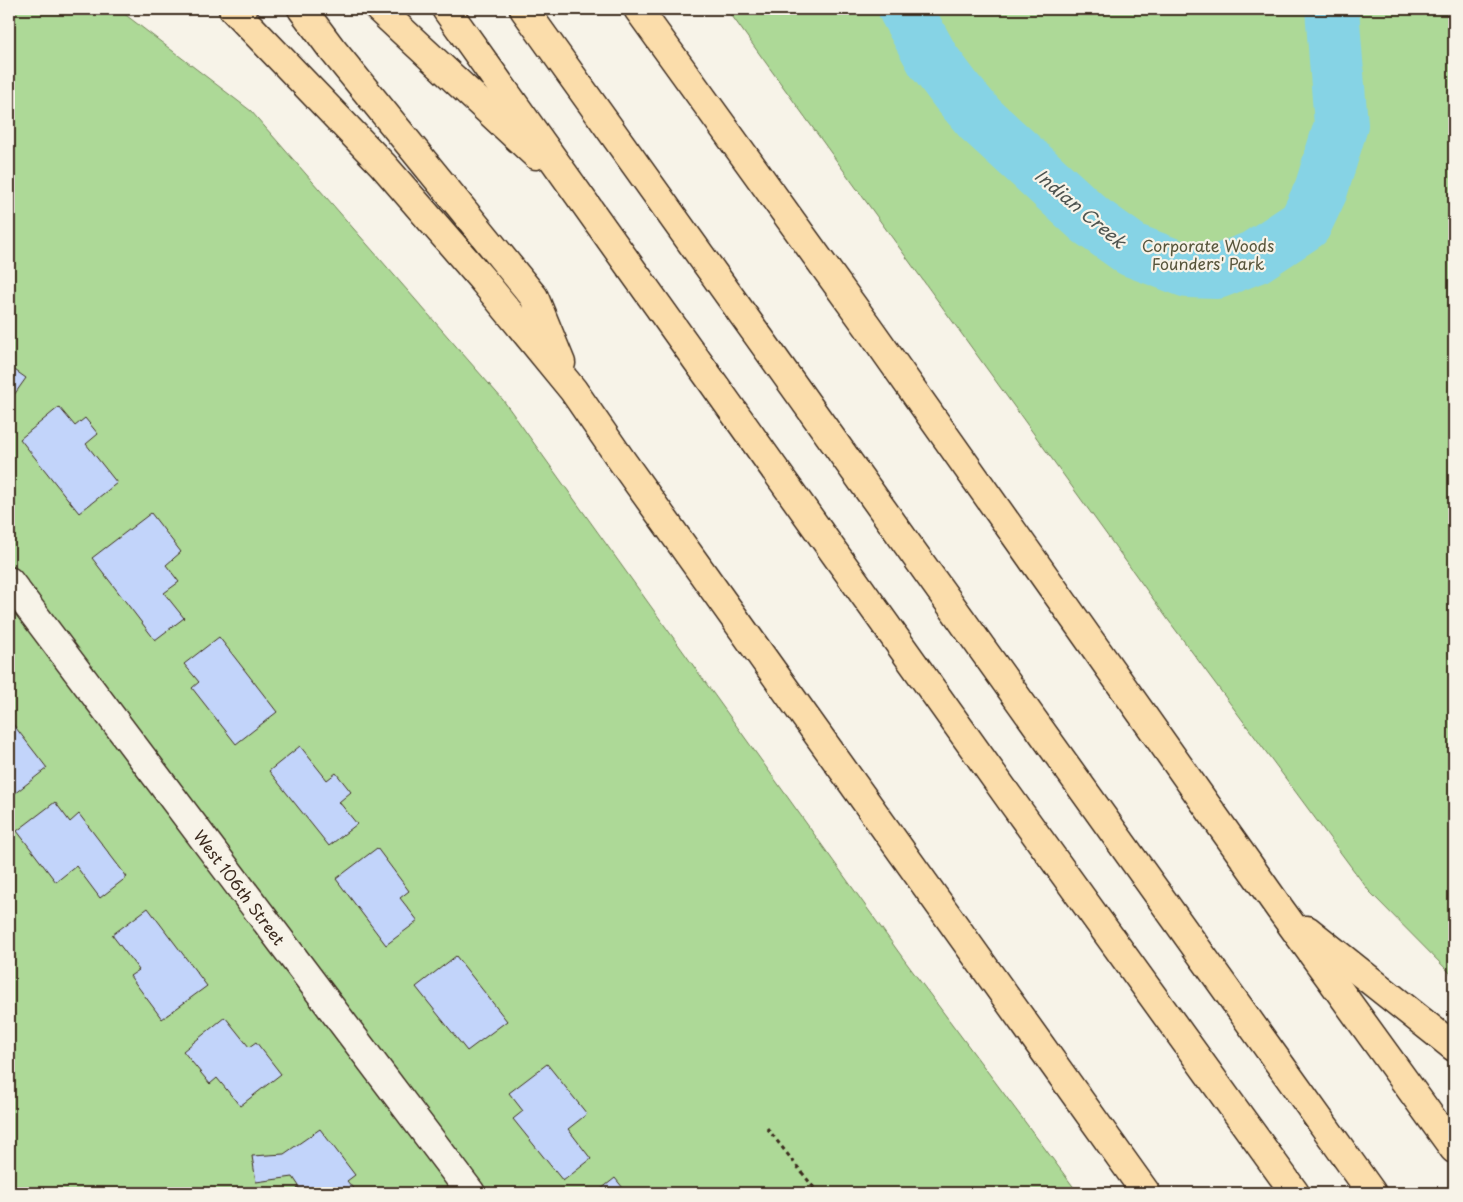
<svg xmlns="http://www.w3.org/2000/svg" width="1463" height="1202" viewBox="0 0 1463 1202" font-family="'Playpen Sans',sans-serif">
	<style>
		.green { fill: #add997; stroke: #74825a }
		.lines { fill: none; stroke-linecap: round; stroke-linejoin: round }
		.river { stroke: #86d3e5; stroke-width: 54 }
		.building { fill: #c2d4fa; stroke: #3b2a1e }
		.secondary-casing { stroke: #3b2a1e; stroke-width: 31 }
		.highway-casing { stroke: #3b2a1e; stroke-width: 31 }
		.path { stroke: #3b2a1e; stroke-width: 3; stroke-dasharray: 4 4; stroke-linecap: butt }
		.secondary { stroke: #f7f3e8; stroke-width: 28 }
		.highway { stroke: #fbddab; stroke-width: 28 }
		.labels { text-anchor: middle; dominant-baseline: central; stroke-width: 4.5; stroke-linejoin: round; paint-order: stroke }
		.park-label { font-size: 16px; fill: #58563c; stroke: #f7f3e8 }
		.street-label { font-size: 16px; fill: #3b2a1e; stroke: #f7f3e8 }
		.water-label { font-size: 18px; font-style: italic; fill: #4e5450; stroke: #f7f3e8 }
	</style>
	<rect width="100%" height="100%" fill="#f7f3e8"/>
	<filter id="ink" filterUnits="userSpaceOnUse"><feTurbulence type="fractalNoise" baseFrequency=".02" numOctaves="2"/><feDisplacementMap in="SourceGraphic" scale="10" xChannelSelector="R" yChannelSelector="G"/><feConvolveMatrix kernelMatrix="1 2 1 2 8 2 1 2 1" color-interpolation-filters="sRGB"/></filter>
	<g filter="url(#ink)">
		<g class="green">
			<polygon points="9,9 118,9 251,111 503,400 905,961 1078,1193 9,1193"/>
			<polygon points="727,9 1454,9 1454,977 1369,891 1169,621"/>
		</g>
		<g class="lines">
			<polyline class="river" points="905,9 933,60 957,92 980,119 1090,220 1132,250 1188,271 1217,272 1255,257 1305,224 1321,190 1341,125 1332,9"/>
		</g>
		<g class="building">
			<polygon points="9,366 26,378 9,402"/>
			<polygon points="59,407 75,426 85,418 98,434 86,444 117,483 79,513 20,439"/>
			<polygon points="151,513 181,552 166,565 179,582 164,593 184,618 155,640 92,558"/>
			<polygon points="219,637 277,712 236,744 192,688 199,682 184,664"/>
			<polygon points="9,719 47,768 9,798"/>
			<polygon points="300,746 327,780 336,773 351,792 339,802 357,824 329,846 269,771"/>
			<polygon points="55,802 70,822 79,814 127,877 100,898 76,866 56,882 17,831"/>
			<polygon points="377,848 409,891 400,898 418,921 386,945 336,879"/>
			<polygon points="148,908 207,986 162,1019 130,976 139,970 112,935"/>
			<polygon points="456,956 507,1021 467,1051 416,987"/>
			<polygon points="225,1017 249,1047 256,1042 281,1074 240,1106 217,1078 210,1084 183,1051"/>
			<polygon points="547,1064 587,1114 568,1129 591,1159 563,1181 513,1119 523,1111 509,1093"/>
			<polygon points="320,1129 355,1175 347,1181 357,1193 295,1193 299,1186 293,1177 256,1182 252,1156 284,1154"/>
			<polygon points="615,1178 627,1193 596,1193"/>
		</g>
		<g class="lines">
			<g class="secondary-casing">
				<polyline id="secondary" points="9,581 471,1193"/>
			</g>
			<g class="highway-casing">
				<g id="highway">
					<polyline points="233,9 383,165 481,278 573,390 622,461 1146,1193"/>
					<polyline points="302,9 331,48 534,297 561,363"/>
					<polyline points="379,9 536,155"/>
					<polyline points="446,9 1013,803 1295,1193"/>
					<polyline points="524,9 1372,1193"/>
					<polyline points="638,9 868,327 1280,909 1454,1149"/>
					<polyline points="1307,930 1454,1047"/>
				</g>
			</g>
			<polyline class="path" points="767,1128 818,1193"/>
			<use href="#secondary" class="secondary"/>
			<use href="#highway" class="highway"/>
		</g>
	</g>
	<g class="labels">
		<g class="park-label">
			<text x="1208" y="245">Corporate Woods<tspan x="1208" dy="18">Founders' Park</tspan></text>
		</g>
		<g class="street-label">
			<text transform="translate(240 887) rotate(53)">West 106th Street</text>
		</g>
		<g class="water-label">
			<text transform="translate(1081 208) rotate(40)">Indian Creek</text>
		</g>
	</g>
	<rect width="1463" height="1202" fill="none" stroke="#f7f3e8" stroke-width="30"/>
	<rect x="15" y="15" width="1433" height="1172" fill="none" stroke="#3b2a1e" stroke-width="2" filter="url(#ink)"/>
</svg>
